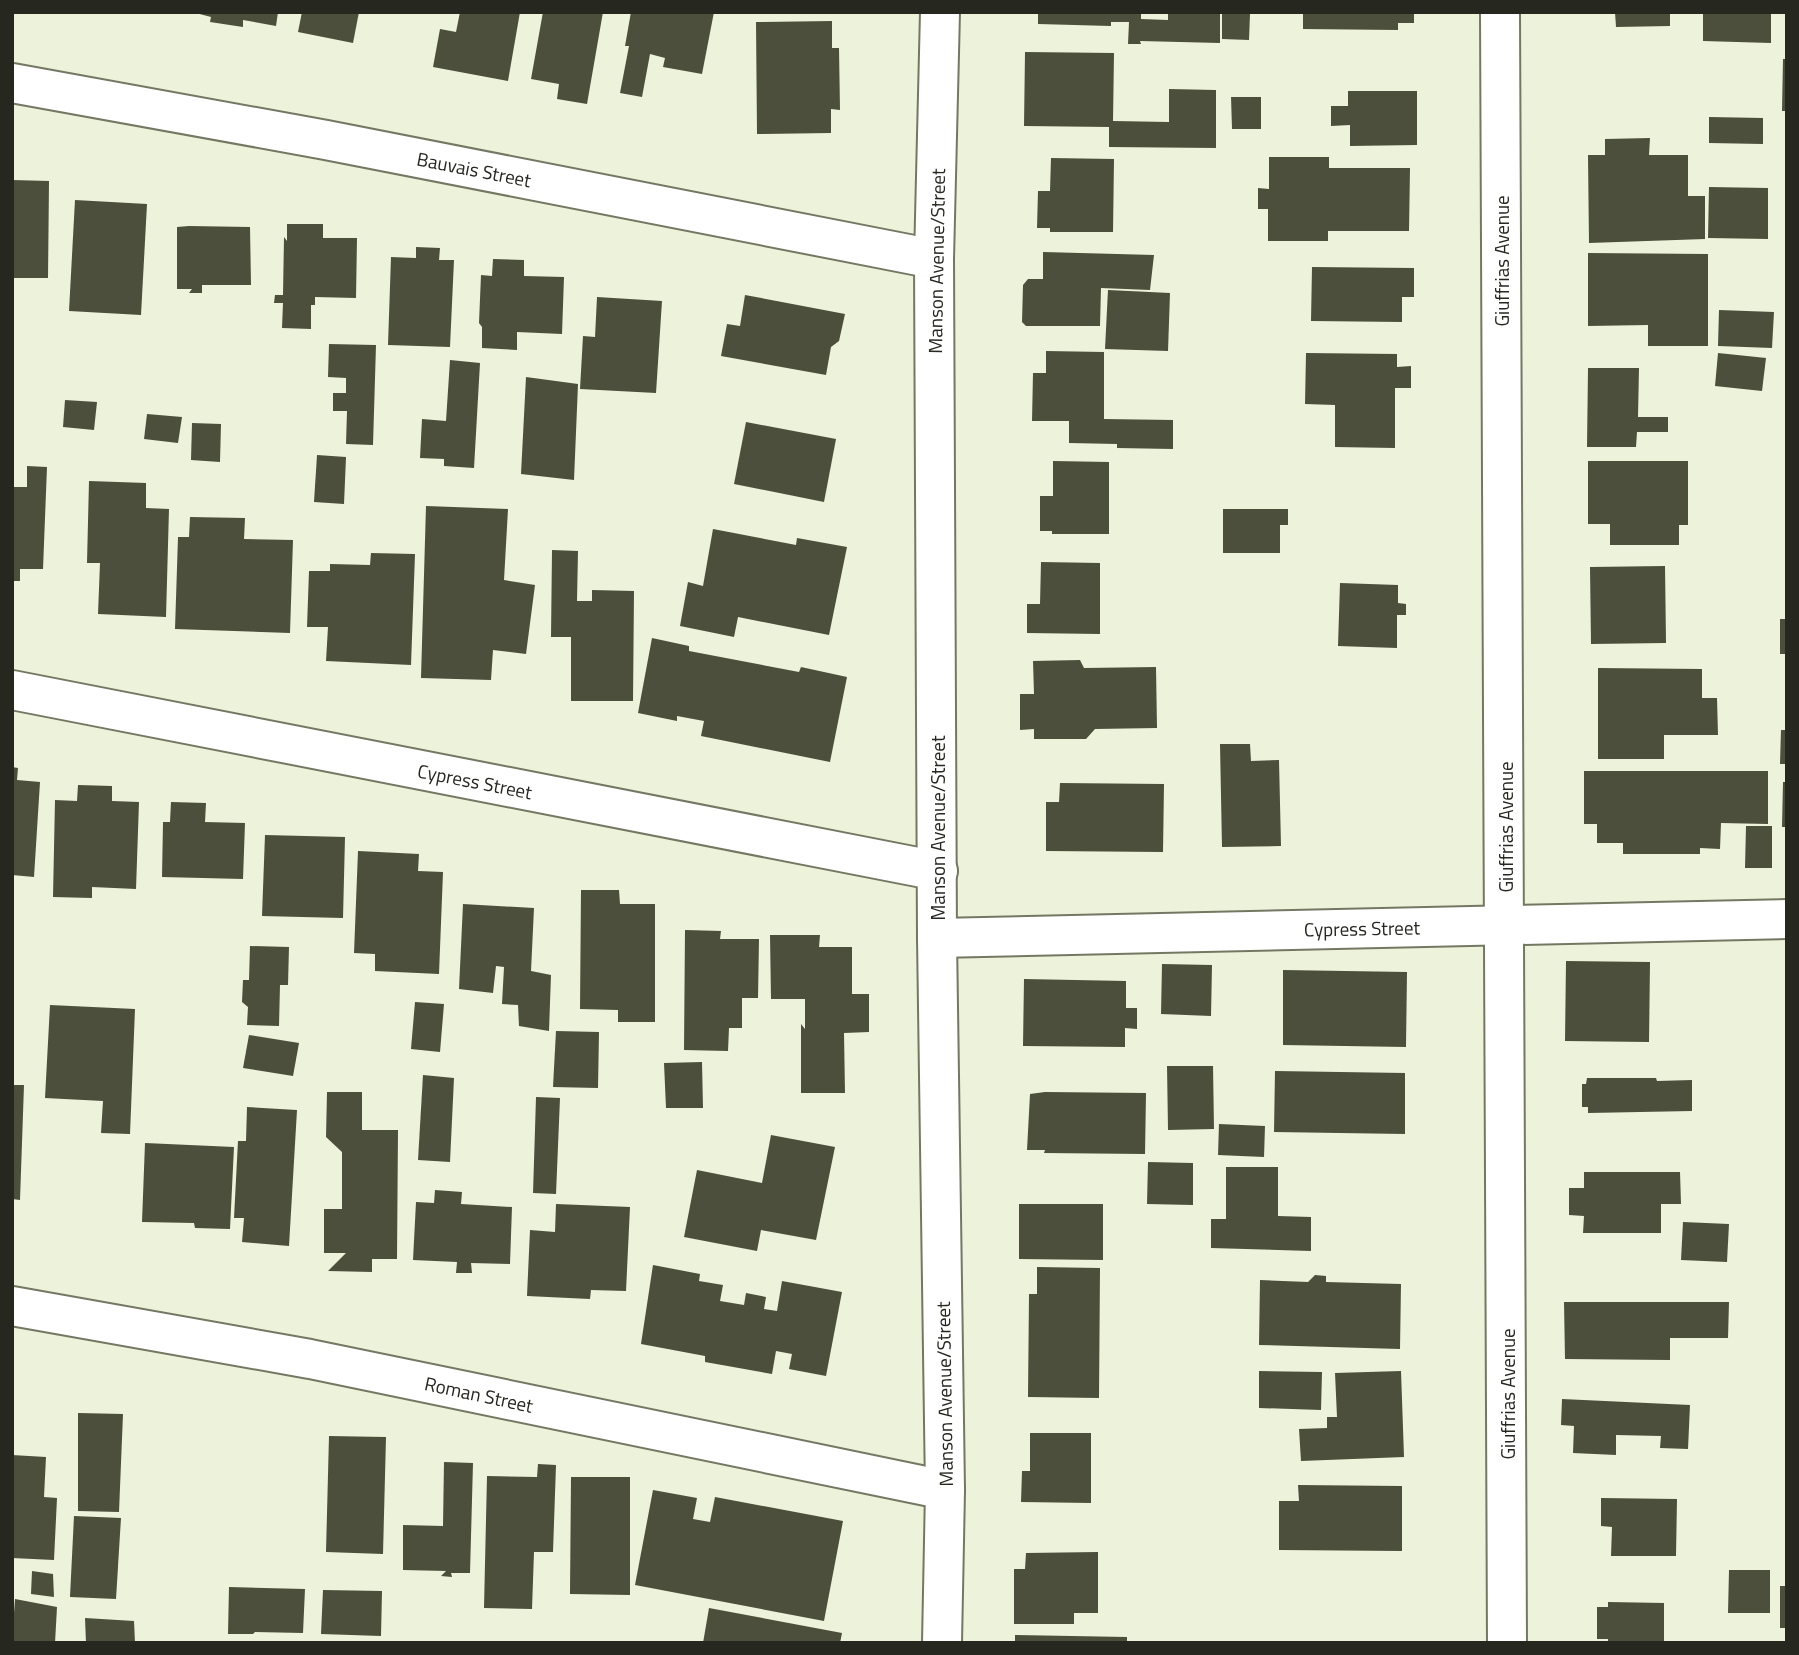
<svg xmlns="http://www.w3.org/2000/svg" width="1799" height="1655" viewBox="0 0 1799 1655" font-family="'Titillium Web',sans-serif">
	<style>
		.building { fill: #4c4f3c }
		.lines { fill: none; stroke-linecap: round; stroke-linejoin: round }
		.minor-casing { stroke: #747863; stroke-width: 42 }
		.minor { stroke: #fff; stroke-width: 38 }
		.labels { text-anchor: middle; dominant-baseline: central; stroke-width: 7; stroke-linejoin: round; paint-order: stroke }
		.street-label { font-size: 19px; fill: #26281f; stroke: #fff }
	</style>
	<rect width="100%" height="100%" fill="#edf2da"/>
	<g class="building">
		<polygon points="192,12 278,12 276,26 243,20 243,27 210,22 211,17"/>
		<polygon points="302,12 359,12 353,43 298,32"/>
		<polygon points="460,12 520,12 508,81 433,67 440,29 456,32"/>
		<polygon points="543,12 603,12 587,104 557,99 559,84 531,79"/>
		<polygon points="631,12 714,12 702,74 663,67 665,58 650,54 642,97 620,93 629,46 625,46"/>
		<polygon points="1038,12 1141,12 1141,19 1168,20 1168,12 1220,12 1220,43 1140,41 1141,44 1128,44 1129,22 1111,22 1111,26 1038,24"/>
		<polygon points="1303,12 1414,12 1414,23 1398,23 1398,30 1303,29"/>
		<polygon points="1615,12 1670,12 1670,26 1616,27"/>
		<polygon points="1703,12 1771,12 1771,43 1703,41"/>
		<polygon points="1222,14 1250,14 1249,40 1222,39"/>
		<polygon points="832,21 832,48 839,48 840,110 831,109 831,133 757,134 756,22"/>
		<polygon points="1025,52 1114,53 1113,121 1169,122 1169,89 1216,90 1216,148 1109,147 1109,127 1024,126"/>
		<polygon points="1783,59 1787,59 1787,111 1782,111"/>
		<polygon points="1348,91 1417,91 1417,145 1350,146 1350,125 1331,126 1331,106 1348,106"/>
		<polygon points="1231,97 1261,97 1261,129 1232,129"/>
		<polygon points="1709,117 1763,118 1763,144 1709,143"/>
		<polygon points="1650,138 1649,155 1688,155 1688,196 1705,196 1705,239 1589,243 1588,155 1605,155 1605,139"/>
		<polygon points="1269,157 1329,157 1329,168 1410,168 1409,231 1328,231 1328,241 1268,241 1268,209 1258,209 1258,188 1269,189"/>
		<polygon points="1051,158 1114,159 1113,232 1050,232 1050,228 1037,228 1038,191 1050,191"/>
		<polygon points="12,180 49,181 48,278 12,278"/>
		<polygon points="1709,187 1768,188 1768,239 1708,238"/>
		<polygon points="75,200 147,204 141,315 69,311"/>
		<polygon points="287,224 323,224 323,238 357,238 356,298 315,297 315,305 311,305 311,329 282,328 283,303 274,303 275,295 283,295 284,237 287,241"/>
		<polygon points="189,226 250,227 251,285 202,285 202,293 189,293 192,289 177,289 177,227"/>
		<polygon points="416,247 440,248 439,260 454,260 450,347 388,345 391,257 416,258"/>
		<polygon points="1043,252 1154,255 1150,290 1101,288 1100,326 1026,326 1022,322 1023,285 1028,279 1043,279"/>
		<polygon points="1588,253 1708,254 1708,346 1648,346 1648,325 1588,326"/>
		<polygon points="493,259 524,260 524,276 564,277 562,334 517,332 517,350 482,348 482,327 479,323 481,275 492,276"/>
		<polygon points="1312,267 1414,268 1414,297 1402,297 1402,322 1311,321"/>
		<polygon points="1108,290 1170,293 1168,351 1105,349"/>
		<polygon points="745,295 845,314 839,341 831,347 826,375 721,356 727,324 740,326"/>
		<polygon points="597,297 662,301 656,393 580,389 583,336 595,337"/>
		<polygon points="1719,310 1774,312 1772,348 1718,346"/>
		<polygon points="329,344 376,345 373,445 346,444 347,411 333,411 333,393 346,393 346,378 328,377"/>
		<polygon points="1046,351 1104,352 1104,419 1173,420 1173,449 1117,448 1117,444 1069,443 1069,421 1032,421 1033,373 1046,373"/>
		<polygon points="1306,353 1397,354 1397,367 1411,366 1411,388 1395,388 1395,448 1335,447 1335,405 1305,404"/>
		<polygon points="1718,353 1766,358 1762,391 1715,386"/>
		<polygon points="450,360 480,363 474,468 444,466 444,459 420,458 422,419 446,421"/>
		<polygon points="1588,368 1639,368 1638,417 1668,417 1668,432 1637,432 1636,447 1587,447"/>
		<polygon points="526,377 578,384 574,480 521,474"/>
		<polygon points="65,400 97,402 94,430 63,427"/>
		<polygon points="147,414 182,417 178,443 144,439"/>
		<polygon points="746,422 836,439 824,502 734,484"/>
		<polygon points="192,423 221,424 220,462 191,460"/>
		<polygon points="317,455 346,457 344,504 314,502"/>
		<polygon points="1053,461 1109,462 1109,534 1052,534 1052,531 1040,531 1040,496 1053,496"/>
		<polygon points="1588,461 1688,461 1688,525 1679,525 1679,545 1610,545 1610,524 1588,524"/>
		<polygon points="27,466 47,467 43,569 20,569 20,581 12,581 12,487 27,487"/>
		<polygon points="89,481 146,483 146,508 169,509 166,617 98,614 100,563 87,563"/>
		<polygon points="426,506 508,509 504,580 535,585 526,654 493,650 491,680 421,678"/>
		<polygon points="1223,509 1288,509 1288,525 1280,525 1280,553 1223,553"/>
		<polygon points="190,517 245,518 244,539 293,540 290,633 175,629 178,537 189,537"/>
		<polygon points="713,529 796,545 797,538 847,547 829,635 738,617 734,637 680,626 688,582 703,586"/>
		<polygon points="552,550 578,551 577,601 592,601 592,590 634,591 633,701 571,701 571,637 551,637"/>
		<polygon points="371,553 415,554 411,665 326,661 328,627 307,627 309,571 330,571 330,564 370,565"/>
		<polygon points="1041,562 1100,563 1100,634 1027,633 1027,604 1040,604"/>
		<polygon points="1665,566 1666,643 1591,644 1590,567"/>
		<polygon points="1340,583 1398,585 1398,603 1406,604 1406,615 1397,615 1397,648 1338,646"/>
		<rect x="1780" y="619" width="7" height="35"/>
		<polygon points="652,638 689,646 689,651 799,672 801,667 847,677 830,762 701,736 704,721 677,716 677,721 638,713"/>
		<polygon points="1080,660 1084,668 1156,667 1157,728 1095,729 1086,739 1034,739 1034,729 1020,730 1020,694 1034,694 1033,661"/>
		<polygon points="1598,668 1702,669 1702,698 1717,698 1718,735 1664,735 1664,759 1598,759"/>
		<polygon points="1781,730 1787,730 1787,764 1780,764"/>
		<polygon points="1220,744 1250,744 1251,761 1279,760 1281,846 1222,847"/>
		<polygon points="12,767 18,768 17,780 40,782 34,877 12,875"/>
		<polygon points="1584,771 1768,771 1768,824 1721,823 1720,849 1700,848 1700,854 1623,854 1623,843 1597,843 1597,824 1584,824"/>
		<polygon points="1783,782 1787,782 1787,827 1782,827"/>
		<polygon points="1060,783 1164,784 1163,852 1046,851 1046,802 1059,802"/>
		<polygon points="78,785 112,786 112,801 139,802 136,889 92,887 92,898 53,897 55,800 77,801"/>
		<polygon points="171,802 206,803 205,822 245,823 243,879 162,877 163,822 170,822"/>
		<polygon points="1746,826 1772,826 1772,868 1745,868"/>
		<polygon points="265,835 345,837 343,918 262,916"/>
		<polygon points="358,851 419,854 418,871 443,872 439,974 375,971 375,954 354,953"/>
		<polygon points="581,890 619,890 620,904 655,904 655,1022 618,1022 618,1010 580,1009"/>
		<polygon points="463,904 534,908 531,971 551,975 549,1031 519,1026 518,1005 502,1004 504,967 496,966 493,993 459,989"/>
		<polygon points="685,930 721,931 720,939 759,939 758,998 742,998 742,1028 729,1028 728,1051 684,1050"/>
		<polygon points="770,935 820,935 819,947 852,947 852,994 869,994 869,1032 844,1033 845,1093 801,1093 801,1024 805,1029 805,999 771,999"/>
		<polygon points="250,946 289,947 288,985 280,985 279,1026 247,1025 248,1007 242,1002 243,980 249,980"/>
		<polygon points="1566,961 1650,962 1649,1042 1565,1041"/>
		<polygon points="1162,964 1212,965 1211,1016 1161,1014"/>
		<polygon points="1283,970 1407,972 1406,1047 1283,1045"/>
		<polygon points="1024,979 1126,981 1126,1008 1137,1008 1137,1029 1125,1028 1125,1047 1023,1046"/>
		<polygon points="415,1002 444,1004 440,1052 411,1049"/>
		<polygon points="50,1005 135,1009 130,1134 101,1133 103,1101 45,1098"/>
		<polygon points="556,1031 599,1032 598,1088 553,1087"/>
		<polygon points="249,1035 299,1043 293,1076 243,1068"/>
		<polygon points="702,1062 703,1108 666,1108 664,1063"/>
		<polygon points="1167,1066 1213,1066 1214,1129 1168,1130"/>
		<polygon points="1275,1071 1405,1073 1405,1134 1274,1132"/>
		<polygon points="423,1075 454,1078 450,1162 418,1160"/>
		<polygon points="1587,1078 1656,1078 1657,1081 1692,1080 1692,1111 1588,1113 1588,1107 1582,1107 1582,1084 1586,1084"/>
		<polygon points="12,1085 24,1085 20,1200 12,1199"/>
		<polygon points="327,1092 362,1092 362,1130 398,1130 397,1259 372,1259 372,1272 328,1271 346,1253 324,1253 324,1209 342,1209 342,1152 326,1137"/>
		<polygon points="1045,1092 1146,1093 1145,1154 1044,1153 1045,1150 1027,1150 1030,1094"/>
		<polygon points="536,1097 560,1098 556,1194 533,1193"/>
		<polygon points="247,1107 297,1110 289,1246 242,1242 244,1218 234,1218 238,1141 246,1141"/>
		<polygon points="1219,1124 1265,1126 1264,1157 1218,1155"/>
		<polygon points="771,1135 835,1147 816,1240 761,1230 757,1251 684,1237 697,1170 762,1183"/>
		<polygon points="145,1143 234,1147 230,1229 195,1228 194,1223 142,1222"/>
		<polygon points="1148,1162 1193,1163 1193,1205 1147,1204"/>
		<polygon points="1226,1167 1278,1167 1278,1216 1311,1217 1311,1251 1211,1248 1211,1219 1226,1219"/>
		<polygon points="1584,1172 1680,1172 1681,1204 1661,1204 1661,1233 1583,1233 1584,1216 1569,1215 1569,1188 1584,1188"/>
		<polygon points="435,1190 462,1192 461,1204 512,1207 510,1264 471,1263 472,1273 456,1273 457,1262 413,1260 416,1202 434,1203"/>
		<polygon points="556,1204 630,1207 626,1291 591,1290 590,1299 527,1296 530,1230 555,1232"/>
		<polygon points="1019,1204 1103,1204 1103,1260 1019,1259"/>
		<polygon points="1683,1222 1729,1224 1727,1262 1681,1260"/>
		<polygon points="653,1265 700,1274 699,1281 723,1285 720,1301 744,1305 746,1293 766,1297 764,1309 777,1311 782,1281 842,1292 826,1376 789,1369 792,1354 776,1351 772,1374 705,1362 705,1356 641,1344"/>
		<polygon points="1037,1267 1100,1268 1099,1398 1028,1397 1029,1294 1037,1294"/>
		<polygon points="1315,1275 1326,1276 1326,1282 1401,1284 1400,1349 1259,1345 1260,1280 1308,1282"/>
		<polygon points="1564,1302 1729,1302 1728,1338 1670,1338 1670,1360 1565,1359"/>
		<polygon points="1259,1371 1322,1372 1321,1410 1259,1408"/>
		<polygon points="1401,1371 1404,1457 1301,1461 1299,1429 1327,1428 1327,1417 1337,1417 1335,1373"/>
		<polygon points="1562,1399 1690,1405 1688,1449 1660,1448 1661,1436 1616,1435 1616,1455 1573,1453 1574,1426 1561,1425"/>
		<polygon points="78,1413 123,1414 119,1512 78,1511"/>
		<polygon points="1030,1433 1091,1433 1091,1503 1021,1502 1022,1471 1030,1471"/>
		<polygon points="329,1436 386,1437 383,1554 326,1552"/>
		<polygon points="12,1455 46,1457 44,1497 57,1498 54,1560 12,1558"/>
		<polygon points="444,1462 473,1463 470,1573 451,1573 452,1577 441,1576 446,1571 403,1570 403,1525 443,1526"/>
		<polygon points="538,1464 556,1465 553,1552 534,1552 532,1609 484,1608 487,1476 537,1477"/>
		<polygon points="571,1477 630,1477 630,1595 570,1594"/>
		<polygon points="1298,1485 1402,1486 1402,1551 1279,1550 1279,1501 1299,1501"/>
		<polygon points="653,1490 697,1498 693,1519 710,1522 715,1497 843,1521 824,1621 635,1585"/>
		<polygon points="1601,1498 1677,1499 1676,1556 1611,1556 1612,1527 1601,1526"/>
		<polygon points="74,1516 121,1518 116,1599 70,1597"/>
		<polygon points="1098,1552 1098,1613 1074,1613 1074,1624 1014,1624 1014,1569 1025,1569 1026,1553"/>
		<polygon points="1729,1570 1770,1570 1770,1613 1728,1613"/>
		<polygon points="32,1571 53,1574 54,1597 31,1594"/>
		<rect x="1780" y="1586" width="7" height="42"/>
		<polygon points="229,1587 305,1589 303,1633 255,1632 253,1634 228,1634"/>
		<polygon points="323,1590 382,1591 381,1636 321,1634"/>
		<polygon points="15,1599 57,1607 55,1643 12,1641"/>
		<polygon points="1608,1602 1664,1603 1664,1643 1608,1643 1608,1639 1597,1639 1597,1607 1608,1607"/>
		<polygon points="709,1608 842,1633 840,1643 703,1643"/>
		<polygon points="85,1618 134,1621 135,1643 86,1643"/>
		<polygon points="1015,1635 1127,1637 1127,1643 1015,1643"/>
	</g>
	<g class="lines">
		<g class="minor-casing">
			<g id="minor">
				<polyline points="940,12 934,259 937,938 945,1490 942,1643"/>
				<polyline points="1500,12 1507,1643"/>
				<polyline points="12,83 326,140 934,259"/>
				<polyline points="12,690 938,871"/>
				<polyline points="937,938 1787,919"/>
				<polyline points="12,1306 310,1359 945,1490"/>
			</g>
		</g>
		<use href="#minor" class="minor"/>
	</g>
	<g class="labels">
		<g class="street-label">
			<text transform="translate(474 169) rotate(11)">Bauvais Street</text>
			<text transform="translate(936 261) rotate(-89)">Manson Avenue/Street</text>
			<text transform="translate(1501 261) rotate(-90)">Giuffrias Avenue</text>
			<text transform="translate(475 781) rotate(11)">Cypress Street</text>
			<text transform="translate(1505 827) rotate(-90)">Giuffrias Avenue</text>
			<text transform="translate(937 828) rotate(-90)">Manson Avenue/Street</text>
			<text transform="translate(1362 928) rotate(-1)">Cypress Street</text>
			<text transform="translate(479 1394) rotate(12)">Roman Street</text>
			<text transform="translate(944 1394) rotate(-91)">Manson Avenue/Street</text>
			<text transform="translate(1507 1394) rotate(-90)">Giuffrias Avenue</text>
		</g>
	</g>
	<rect width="1799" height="1655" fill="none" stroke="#26281f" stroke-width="28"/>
</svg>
